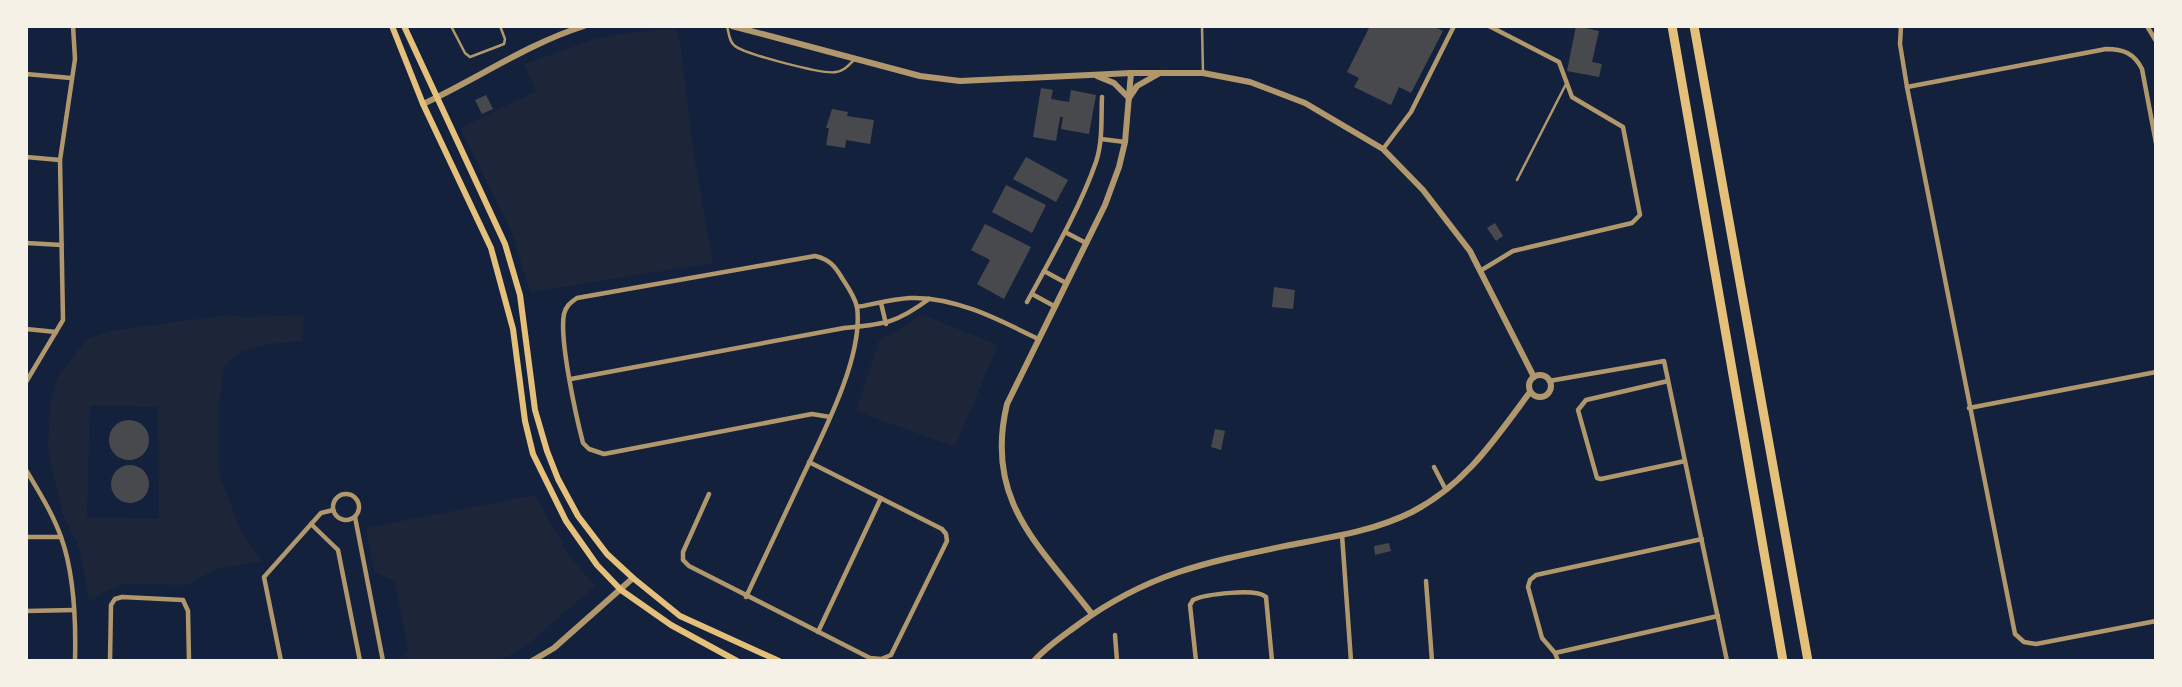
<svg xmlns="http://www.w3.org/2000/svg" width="2182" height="687" viewBox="0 0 2182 687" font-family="Roboto,sans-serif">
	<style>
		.green { fill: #1d2539; fill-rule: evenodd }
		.building { fill: #48494c }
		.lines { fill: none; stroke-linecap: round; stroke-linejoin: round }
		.service { stroke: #b1986c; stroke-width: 2.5 }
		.minor { stroke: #b1986c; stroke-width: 4.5 }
		.tertiary { stroke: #b1986c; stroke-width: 6 }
		.secondary { stroke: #e5c07b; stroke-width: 6 }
		.motorway { stroke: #e5c07b; stroke-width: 9 }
	</style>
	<rect width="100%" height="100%" fill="#14213d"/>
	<g class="green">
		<polygon points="676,29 681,48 693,150 713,263 530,292 512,232 460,128 536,91 524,64 595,39 632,32"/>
		<path d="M227,315L247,317L304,315L302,341L269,344L240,352L224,367L219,405V474L241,531L262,561L219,568L187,585L125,584L109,590L89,601L80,550L62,512L48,449L50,404L58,376L88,338L111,331ZM90,405L158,407L159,519L87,517Z"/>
		<polygon points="923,315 998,345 955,447 856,411 879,341"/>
		<polygon points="535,495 569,555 595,586 524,648 498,661 396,661 408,650 395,582 374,571 366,528"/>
	</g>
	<g class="building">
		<polygon points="1370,26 1433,26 1443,31 1411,93 1399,87 1391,105 1354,87 1359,78 1347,72"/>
		<polygon points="1576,26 1599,31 1592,62 1602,64 1599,77 1567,71"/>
		<polygon points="1041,88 1053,90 1051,99 1069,102 1071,90 1096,95 1089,134 1061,129 1063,117 1060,117 1056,141 1033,137"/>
		<polygon points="486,95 493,109 482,114 475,100"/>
		<polygon points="832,109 848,112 847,116 874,120 870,144 846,140 845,148 826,145 829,128 826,128"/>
		<polygon points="1026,157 1068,180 1056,202 1013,179"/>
		<polygon points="1006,185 1046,205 1032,233 992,212"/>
		<polygon points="1495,223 1503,236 1496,241 1487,228"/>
		<polygon points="985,224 1031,247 1004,299 977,284 990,260 971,250"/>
		<polygon points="1274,287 1295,290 1293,309 1272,307"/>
		<circle cx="129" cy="440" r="20"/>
		<polygon points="1215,429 1225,431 1221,450 1211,447"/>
		<circle cx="130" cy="484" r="19"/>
		<polygon points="1389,543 1391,551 1375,555 1374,546"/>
	</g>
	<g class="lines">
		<g class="service">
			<polyline points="451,26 465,53 470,57 504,44 505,39 500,26"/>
			<path d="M727,26C729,33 729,42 735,46C745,54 824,75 836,72C844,71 849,65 854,60"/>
			<polyline points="1202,26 1203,72"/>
			<polyline points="1517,180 1566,84"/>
		</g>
		<g class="minor">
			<polyline points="1901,26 1900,44 1907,87 2015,634 2024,642 2036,644 2156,621"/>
			<polyline points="2147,26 2156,41"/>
			<polyline points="26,74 71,78"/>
			<path d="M1907,87L2106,49C2123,49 2134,53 2142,69L2156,143"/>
			<polyline points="1101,139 1125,142"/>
			<polyline points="1383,149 1411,112 1454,26"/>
			<polyline points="26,157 60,160"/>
			<polyline points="1065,232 1086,243"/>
			<polyline points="26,243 62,245"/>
			<polyline points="1044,271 1066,283"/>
			<polyline points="1480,271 1513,251 1632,223 1640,215 1623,127 1572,97 1559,62 1489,26"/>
			<polyline points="1032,294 1054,306"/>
			<path d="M1027,302C1051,258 1080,208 1096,162C1103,141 1101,118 1102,97"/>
			<polyline points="881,303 886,324"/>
			<path d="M857,307C874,304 893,299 910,298C954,296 1000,320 1038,339"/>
			<polyline points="26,329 56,332"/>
			<path d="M571,379L844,328C884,324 895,324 929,299"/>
			<polyline points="1549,381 1664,361 1727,661"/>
			<polyline points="1668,381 1586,400 1578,410 1597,478 1601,479 1685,461"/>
			<polyline points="26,382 63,320 60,160 75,59 73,26"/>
			<polyline points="1969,408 2156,372"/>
			<polyline points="1434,467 1446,490"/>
			<path d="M26,470C39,492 53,514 61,537C74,573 76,623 75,661"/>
			<circle cx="346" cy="507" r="13"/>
			<polyline points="709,494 683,552 683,560 689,566 870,658 881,659 891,655 947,541 946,534 942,529 809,462"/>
			<polyline points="355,517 383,661"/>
			<polyline points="311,524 338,550 360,661"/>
			<polyline points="1342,535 1351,661"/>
			<polyline points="26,537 61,537"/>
			<polyline points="1426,581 1432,661"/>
			<path d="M746,597C764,558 783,519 801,480C822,435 864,357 857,307C855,297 848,287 842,278C835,266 829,259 815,256L577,298C570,303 566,306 564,314C559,339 576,416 583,443L589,449L604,454L812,414L830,417"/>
			<polyline points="26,611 74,610"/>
			<polyline points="818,632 881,498"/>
			<polyline points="1115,635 1117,661"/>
			<polyline points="1555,653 1718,616"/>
			<polyline points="110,661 111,605 115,599 122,597 183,600 188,611 189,661"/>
			<polyline points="281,661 264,577 321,513 333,510"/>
			<path d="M1196,661L1190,605L1193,600C1206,594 1256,588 1266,597L1272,661"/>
			<polyline points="1558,661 1555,653 1542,638 1528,587 1530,580 1536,575 1702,539"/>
		</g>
		<g class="tertiary">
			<polyline points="732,26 920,76 960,81 1131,73 1203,73 1250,82 1305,103 1383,149 1423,190 1470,251 1534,377"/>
			<polyline points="1097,76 1114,83 1129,98 1137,86 1160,73"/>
			<path d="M423,104C477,79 527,44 584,26"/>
			<circle cx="1540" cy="386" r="11"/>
			<path d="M1092,614C1038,544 984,500 1007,404L1105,205L1119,167L1125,142L1131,73"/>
			<polyline points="532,661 554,648 633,578"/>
			<path d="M1034,661C1047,646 1063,636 1079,624C1149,573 1207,562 1290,545C1332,537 1374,531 1412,512C1466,484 1495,439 1530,392"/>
		</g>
		<g class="secondary">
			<polyline points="392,26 423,104 491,248 513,329 525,421 533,454 566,521 597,565 621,590 671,625 737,661"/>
			<polyline points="404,26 505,244 520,295 535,410 547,451 558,479 578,516 607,554 633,578 680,616 779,661"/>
		</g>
		<g class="motorway">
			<polyline points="1672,26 1783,661"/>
			<polyline points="1694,26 1808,661"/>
		</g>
	</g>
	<rect width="2182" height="687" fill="none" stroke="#f6f1e7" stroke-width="56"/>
</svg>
